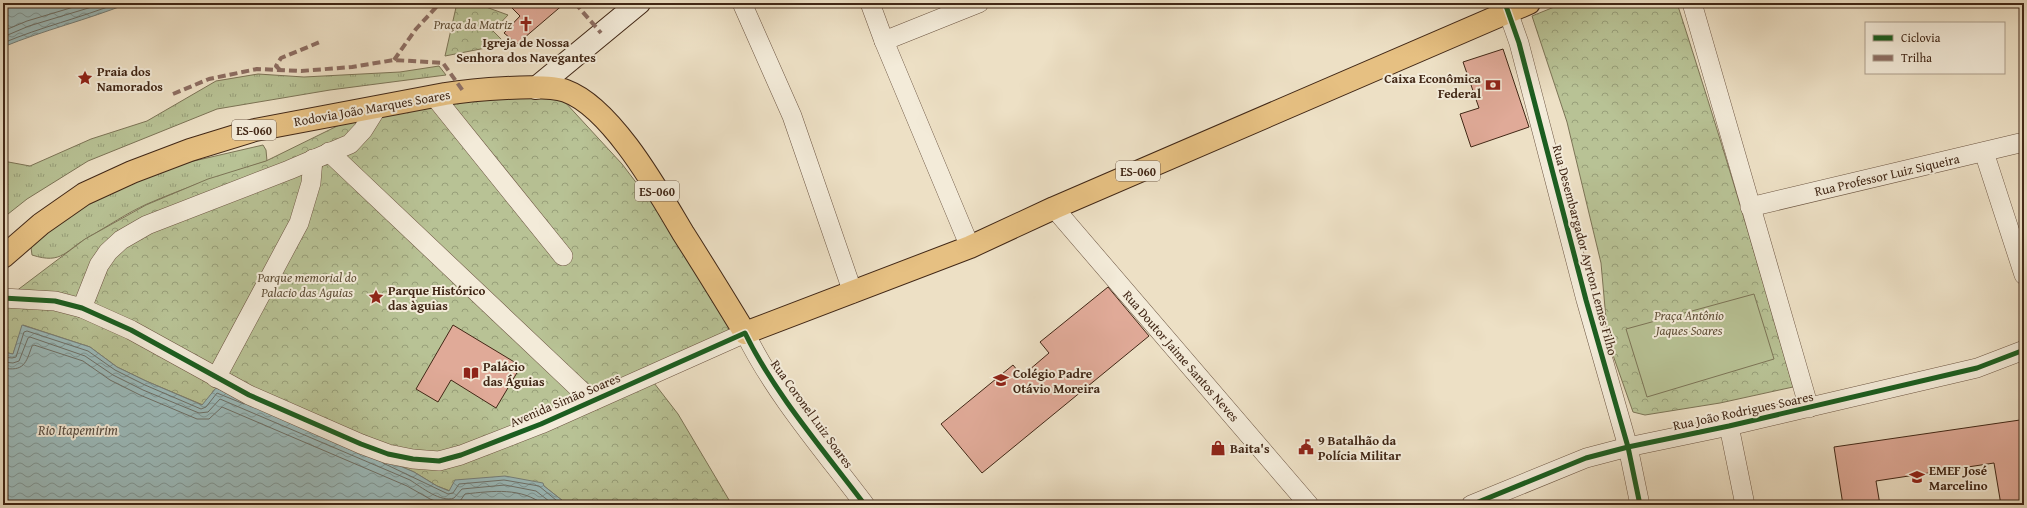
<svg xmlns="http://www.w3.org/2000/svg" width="2027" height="508" viewBox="0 0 2027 508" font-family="'Gentium Book Plus',serif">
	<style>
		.grass { fill: url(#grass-tufts); stroke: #7c7456 }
		.park { fill: url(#park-crowns); stroke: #7c7456 }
		.pitch { fill: #b8c295; stroke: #7c7456 }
		.water { fill: url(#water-waves); stroke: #77807a }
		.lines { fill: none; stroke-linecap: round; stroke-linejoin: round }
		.shore { stroke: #6e7169; stroke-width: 1 }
		.building { fill: #e0aa98; stroke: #412716 }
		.street-casing { stroke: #6c5542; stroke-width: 20 }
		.secondary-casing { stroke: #412716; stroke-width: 24 }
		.primary-casing { stroke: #412716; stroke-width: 24 }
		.street { stroke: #f3ebd9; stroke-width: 19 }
		.secondary { stroke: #f3ebd9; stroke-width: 22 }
		.primary { stroke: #e6c082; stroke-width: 22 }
		.quiet { stroke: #8d6e63; stroke-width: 4; stroke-dasharray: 8 4; stroke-linecap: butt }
		.cycleway-casing { stroke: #f3ebd9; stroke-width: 8 }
		.cycleway { stroke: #1b5e20; stroke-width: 5 }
		.labels { text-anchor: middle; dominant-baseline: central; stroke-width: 4; stroke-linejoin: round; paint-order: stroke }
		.shield { fill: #f3ebd9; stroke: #766250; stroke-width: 1 }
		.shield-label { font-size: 12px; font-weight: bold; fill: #412716 }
		.park-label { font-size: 13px; font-style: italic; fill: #5f4e36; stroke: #f3ebd9 }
		.poi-label { font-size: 13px; font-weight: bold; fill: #412716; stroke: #f3ebd9; text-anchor: start }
		.street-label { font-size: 13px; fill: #412716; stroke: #f3ebd9 }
		.water-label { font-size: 14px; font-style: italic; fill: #584c40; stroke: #f3ebd9 }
	</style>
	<defs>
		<pattern id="grass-tufts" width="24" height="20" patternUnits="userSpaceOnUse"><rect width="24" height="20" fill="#b8c295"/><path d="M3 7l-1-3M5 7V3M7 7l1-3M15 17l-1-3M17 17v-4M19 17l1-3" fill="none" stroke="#979e79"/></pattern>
		<pattern id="park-crowns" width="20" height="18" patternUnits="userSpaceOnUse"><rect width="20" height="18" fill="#b8c295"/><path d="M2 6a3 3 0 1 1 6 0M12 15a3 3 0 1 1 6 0" fill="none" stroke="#979e79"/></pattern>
		<pattern id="water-waves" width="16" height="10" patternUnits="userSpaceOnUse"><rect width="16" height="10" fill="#9bbbbc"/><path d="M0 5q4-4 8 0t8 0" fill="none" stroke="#809898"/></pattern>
	</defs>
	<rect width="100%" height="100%" fill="#ede0c5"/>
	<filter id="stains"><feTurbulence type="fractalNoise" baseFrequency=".005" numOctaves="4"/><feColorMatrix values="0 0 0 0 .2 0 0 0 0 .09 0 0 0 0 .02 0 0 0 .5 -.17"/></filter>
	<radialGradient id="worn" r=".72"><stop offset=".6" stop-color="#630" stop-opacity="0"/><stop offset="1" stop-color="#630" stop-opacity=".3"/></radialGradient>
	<g class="grass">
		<polygon points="439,66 446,75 330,90 217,109 88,161 27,199 3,218 3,161 30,166 91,139 147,121 216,81 258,74 304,77 400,72"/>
		<path d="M263,145L266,150L267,161C226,174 186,187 147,204C127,213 108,226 89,237C65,250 63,265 32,255L30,240L98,196L168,167Z"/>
	</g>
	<g class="park">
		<polygon points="457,3 475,3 508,15 493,31 506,44 445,56"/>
		<path d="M1564,3H1677C1718,130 1757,258 1793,387L1720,403L1645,415L1633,412L1608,341L1601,263L1567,122L1532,16Z"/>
		<polygon points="552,88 622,164 699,265 740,328 644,370 678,414 732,505 568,505 544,486 450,491 437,486 414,472 216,388 203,405 146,381 117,367 90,347 23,325 13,354 3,352 3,301 85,239 146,205 208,179 266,161 378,106"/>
	</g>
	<polygon class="pitch" points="1754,294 1774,359 1647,397 1626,329"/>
	<g class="water">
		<path d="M3,3H129C87,20 44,30 3,47Z"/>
		<polygon points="22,325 90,347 117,367 146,381 202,405 216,388 414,472 437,486 449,491 455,480 505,476 543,483 544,486 568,505 3,505 3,352 13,354"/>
	</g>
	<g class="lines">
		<g class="shore">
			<polyline points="3,31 27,21 87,3"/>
			<polyline points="3,37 29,26 105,3"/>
			<path d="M3,43C41,27 80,18 118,3"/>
			<polyline points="3,357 12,358 16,357 24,332 27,331 88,351 115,370 145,385 201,409 206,407 217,393 244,404"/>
			<path d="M3,362L13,363L19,361L28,338L30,337L85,356L113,375L143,390L199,413L208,412L220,399L410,480C421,487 441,503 454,498L462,489L505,485L536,491L554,505"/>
			<path d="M3,368C24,372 26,363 32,346L34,345L83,361L110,380L140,395L197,419H209L222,407L407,486L430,499L445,505"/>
			<polyline points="383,463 448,494 453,493 459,484 504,480 539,486 562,505"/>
			<path d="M453,505L460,501L465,494C493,491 521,487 544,505"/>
		</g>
	</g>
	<g class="building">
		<polygon points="507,3 565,3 517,44 504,33 520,16"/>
		<polygon points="1503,49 1529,127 1471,147 1460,114 1479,108 1463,62"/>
		<polygon points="1108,287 1149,336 982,473 941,424 1013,365 1022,376 1049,353 1040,342"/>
		<polygon points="453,325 521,366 496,408 451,380 438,402 416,389"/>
		<polygon points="2020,420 2024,448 2024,505 2001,505 1994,463 1876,481 1880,505 1843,505 1834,447"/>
	</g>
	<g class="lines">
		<g class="street-casing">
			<g id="street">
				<polyline points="742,3 792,116 853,293"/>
				<polyline points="870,3 884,41 970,247"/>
				<polyline points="1505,3 1519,43 1586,300 1628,447 1640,505"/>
				<polyline points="1692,3 1809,408"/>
				<polyline points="884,41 979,3"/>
				<polyline points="434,96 563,256"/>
				<polyline points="329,152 592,401"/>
				<polyline points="1984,152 2024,275"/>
				<polyline points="1750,207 2024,142"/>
				<polyline points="1054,208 1309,505"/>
				<path d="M3,298L55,301L82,308L131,330L249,395L361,444L388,454L413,459L439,461L461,455L541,424L745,333C774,393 825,452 865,505"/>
				<polyline points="82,308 99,265 108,252 121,240 147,225 289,170 350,144 363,130 378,106"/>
				<polyline points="216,378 299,223 311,183 313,159"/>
				<polyline points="1729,426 1745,505"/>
				<polyline points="1471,505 1586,458 1628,447 1729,426 1977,368 2024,350"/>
			</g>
		</g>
		<g class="secondary-casing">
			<polyline id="secondary" points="536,88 639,3"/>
		</g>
		<g class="primary-casing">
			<path id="primary" d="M3,257L41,224L84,194L132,172L190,150L255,130L445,94C470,90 544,83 566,91C612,108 658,191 683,233C704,266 725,300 745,333L970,247L1054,208L1529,3"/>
		</g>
		<use href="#street" class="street"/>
		<use href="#secondary" class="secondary"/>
		<use href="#primary" class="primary"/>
		<g class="quiet">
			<polyline points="575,3 601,33"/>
			<polyline points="394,60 416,29 440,3"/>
			<polyline points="280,70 276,66 281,58 320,42"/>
			<polyline points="173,94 209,79 257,69 301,71 352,67 394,60 443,63 463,91"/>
		</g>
		<g class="cycleway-casing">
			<g id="cycleway">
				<polyline points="1505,3 1519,43 1586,300 1628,447 1640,505"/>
				<path d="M3,298L55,301L82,308L131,330L249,395L361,444L388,454L413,459L439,461L461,455L541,424L745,333C774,393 825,452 865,505"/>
				<polyline points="1471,505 1586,458 1628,447 1729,426 1977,368 2024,350"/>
			</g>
		</g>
		<use href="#cycleway" class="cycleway"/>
	</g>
	<defs>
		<g id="church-bare" transform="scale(1.2)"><path d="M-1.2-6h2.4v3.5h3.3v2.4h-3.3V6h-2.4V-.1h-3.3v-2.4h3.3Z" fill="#8f2418" stroke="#f3ebd9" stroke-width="2.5" paint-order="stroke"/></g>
		<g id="sight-bare" transform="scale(1.2)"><path d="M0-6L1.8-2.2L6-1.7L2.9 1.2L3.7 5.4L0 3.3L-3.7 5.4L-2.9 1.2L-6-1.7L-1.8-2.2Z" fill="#8f2418" stroke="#f3ebd9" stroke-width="2.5" paint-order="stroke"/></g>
		<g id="bank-bare" transform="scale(1.2)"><path d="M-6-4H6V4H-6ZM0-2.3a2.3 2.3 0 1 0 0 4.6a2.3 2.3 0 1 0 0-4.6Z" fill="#8f2418" stroke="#f3ebd9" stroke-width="2.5" paint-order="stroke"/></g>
		<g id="library-bare" transform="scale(1.2)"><path d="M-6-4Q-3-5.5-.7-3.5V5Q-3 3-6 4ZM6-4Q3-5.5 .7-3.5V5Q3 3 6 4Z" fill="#8f2418" stroke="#f3ebd9" stroke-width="2.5" paint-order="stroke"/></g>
		<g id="school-bare" transform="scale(1.2)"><path d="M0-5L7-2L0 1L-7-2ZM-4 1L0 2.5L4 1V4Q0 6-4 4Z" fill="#8f2418" stroke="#f3ebd9" stroke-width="2.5" paint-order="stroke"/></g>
		<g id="civic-bare" transform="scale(1.2)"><path d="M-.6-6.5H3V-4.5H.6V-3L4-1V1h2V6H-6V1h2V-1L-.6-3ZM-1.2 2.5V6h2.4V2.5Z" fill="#8f2418" stroke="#f3ebd9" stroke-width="2.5" paint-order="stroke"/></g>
		<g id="shop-bare" transform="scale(1.2)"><path d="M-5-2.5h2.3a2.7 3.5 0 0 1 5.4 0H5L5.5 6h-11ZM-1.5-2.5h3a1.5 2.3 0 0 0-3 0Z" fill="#8f2418" stroke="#f3ebd9" stroke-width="2.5" paint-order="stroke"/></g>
	</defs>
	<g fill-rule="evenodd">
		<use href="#church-bare" x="526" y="24"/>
		<use href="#sight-bare" x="85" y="78"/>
		<use href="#bank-bare" x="1493" y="85"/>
		<use href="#sight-bare" x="376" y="297"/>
		<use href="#library-bare" x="471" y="373"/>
		<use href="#school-bare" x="1001" y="380"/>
		<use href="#civic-bare" x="1306" y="447"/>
		<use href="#shop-bare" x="1218" y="448"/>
		<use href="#school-bare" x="1917" y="477"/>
	</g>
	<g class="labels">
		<g class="shield">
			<rect x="232" y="120" width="44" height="20" rx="3"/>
			<rect x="1116" y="161" width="44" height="20" rx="3"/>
			<rect x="635" y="181" width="44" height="20" rx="3"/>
		</g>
		<g class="shield-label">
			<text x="254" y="130">ES-060</text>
			<text x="1138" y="171">ES-060</text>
			<text x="657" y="191">ES-060</text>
		</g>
		<g class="park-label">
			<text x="473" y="24">Praça da Matriz</text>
			<text x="307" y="277">Parque memorial do<tspan x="307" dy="15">Palacio das Aguias</tspan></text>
			<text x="1689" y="315">Praça Antônio<tspan x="1689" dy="15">Jaques Soares</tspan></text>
		</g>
		<g class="poi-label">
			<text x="526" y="42" text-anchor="middle">Igreja de Nossa<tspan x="526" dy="15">Senhora dos Navegantes</tspan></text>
			<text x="97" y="71">Praia dos<tspan x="97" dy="15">Namorados</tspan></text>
			<text x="1481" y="78" text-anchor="end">Caixa Econômica<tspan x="1481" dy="15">Federal</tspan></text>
			<text x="388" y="290">Parque Histórico<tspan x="388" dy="15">das àguias</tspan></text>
			<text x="483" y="366">Palácio<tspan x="483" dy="15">das Águias</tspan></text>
			<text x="1013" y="373">Colégio Padre<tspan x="1013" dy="15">Otávio Moreira</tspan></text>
			<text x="1318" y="440">9 Batalhão da<tspan x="1318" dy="15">Polícia Militar</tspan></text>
			<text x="1230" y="448">Baita's</text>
			<text x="1929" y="470">EMEF José<tspan x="1929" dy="15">Marcelino</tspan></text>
		</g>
		<g class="street-label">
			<text transform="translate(372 108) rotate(-10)">Rodovia João Marques Soares</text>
			<text transform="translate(1887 175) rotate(-13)">Rua Professor Luiz Siqueira</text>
			<text transform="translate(1585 250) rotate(75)">Rua Desembargador Ayrton Lemes Filho</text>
			<text transform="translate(1181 356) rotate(49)">Rua Doutor Jaime Santos Neves</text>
			<text transform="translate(565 400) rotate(-23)">Avenida Simão Soares</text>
			<text transform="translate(1743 411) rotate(-12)">Rua João Rodrigues Soares</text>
			<text transform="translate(812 414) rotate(54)">Rua Coronel Luiz Soares</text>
		</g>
		<g class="water-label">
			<text x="78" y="430">Rio Itapemirim</text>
		</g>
	</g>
	<rect width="2027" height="508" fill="none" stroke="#ede0c5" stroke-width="16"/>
	<rect x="4" y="4" width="2019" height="500" fill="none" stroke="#412716" stroke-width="2"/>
	<rect x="8" y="8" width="2011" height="492" fill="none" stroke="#412716"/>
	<rect x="1865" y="22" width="140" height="52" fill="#f3ebd9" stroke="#ac9d8b"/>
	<rect x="1873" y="35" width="20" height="6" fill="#1b5e20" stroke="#ac9d8b"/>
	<text x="1901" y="42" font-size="12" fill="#412716">Ciclovia</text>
	<rect x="1873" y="55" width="20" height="6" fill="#8d6e63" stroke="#ac9d8b"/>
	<text x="1901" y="62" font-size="12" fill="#412716">Trilha</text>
	<rect width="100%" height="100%" filter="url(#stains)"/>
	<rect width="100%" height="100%" fill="url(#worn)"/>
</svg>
